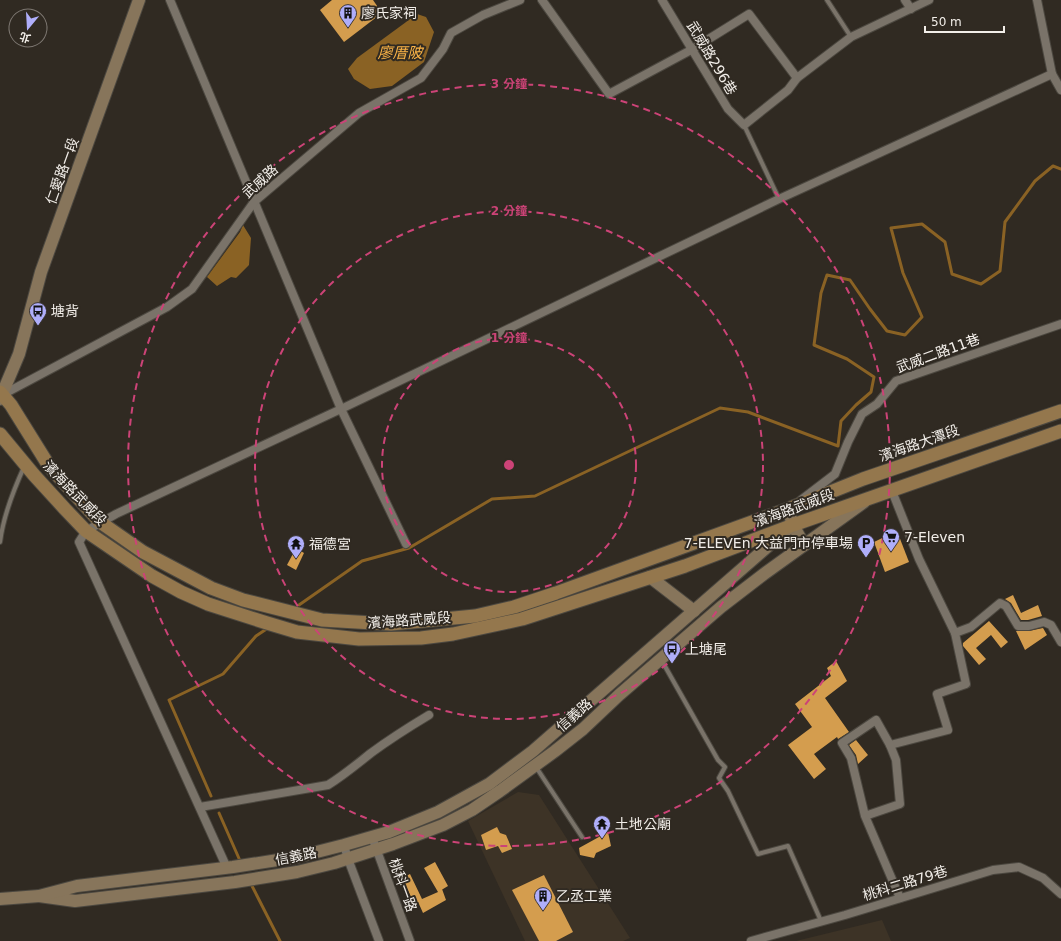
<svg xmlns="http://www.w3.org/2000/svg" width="1061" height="941" viewBox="0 0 1061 941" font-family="'DejaVu Sans','Noto Sans TC',sans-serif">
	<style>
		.built { fill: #3d3326 }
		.water { fill: #8a6224 }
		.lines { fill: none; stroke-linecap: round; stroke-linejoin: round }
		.stream { stroke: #8a6224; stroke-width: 3 }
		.building { fill: #d49d4e }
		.lane-casing { stroke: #4c4840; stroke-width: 6 }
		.street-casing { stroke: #4c4840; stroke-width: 10 }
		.secondary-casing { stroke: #4c4840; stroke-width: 14 }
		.primary-casing { stroke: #4c4840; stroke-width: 15 }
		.lane { stroke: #7a7369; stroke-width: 4 }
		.street { stroke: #7a7369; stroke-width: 8 }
		.secondary { stroke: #87755b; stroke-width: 12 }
		.primary { stroke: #94774d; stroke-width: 13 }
		.ring { fill: none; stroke: #cc4377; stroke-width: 2; stroke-dasharray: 7 5 }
		.labels { text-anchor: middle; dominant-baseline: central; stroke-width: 4; stroke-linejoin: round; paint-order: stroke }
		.poi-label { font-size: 14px; fill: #f2eee9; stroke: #302a22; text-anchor: start }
		.street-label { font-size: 14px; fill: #f2eee9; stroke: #302a22 }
		.water-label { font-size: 15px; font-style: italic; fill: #fbb447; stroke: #302a22 }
		.centre { fill: #cc4377; stroke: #302a22; stroke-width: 2 }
		.ring-label { font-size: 12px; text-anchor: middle; font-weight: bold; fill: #cc4377; stroke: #302a22; stroke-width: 4; stroke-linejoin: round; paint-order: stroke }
	</style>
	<rect width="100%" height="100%" fill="#302a22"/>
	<g class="built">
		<polygon points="518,792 539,795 630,938 623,941 525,941 468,821"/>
		<polygon points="882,920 891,941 796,941"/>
	</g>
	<g class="water">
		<polygon points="417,14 426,17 434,32 424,62 392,86 370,89 354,79 348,69 357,58"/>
		<polygon points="243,225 251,238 249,265 236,278 231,277 217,286 207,277 240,232"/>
	</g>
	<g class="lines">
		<g class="stream">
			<polyline points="299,605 362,561 409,548 492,499 535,496 720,408 748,412 838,446 841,421 856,405 871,392 874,377 847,359 814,345 821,293 827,275 850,280 870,309 887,331 905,335 922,317 903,273 891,228 922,224 945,242 952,274 981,284 1000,271 1005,222 1035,181 1053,166 1061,169"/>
			<polyline points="211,796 169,700 223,674 256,636 268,628"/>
			<polyline points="219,813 241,863"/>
			<polyline points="250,882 280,941"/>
		</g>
	</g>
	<g class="building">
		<polygon points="332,0 373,0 382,13 344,42 320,10"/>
		<polygon points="897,531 909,562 885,572 874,542"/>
		<polygon points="296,548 304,553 296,570 287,565"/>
		<polygon points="1013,595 1021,613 1038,605 1042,616 1028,620 1021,620 1011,603 1005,599"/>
		<polygon points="989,621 1008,642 1001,648 991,635 976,648 986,659 979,665 963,646 963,643"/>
		<polygon points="1043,628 1047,635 1025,650 1016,631 1029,631"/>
		<polygon points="836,661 847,681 825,698 849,732 838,739 837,737 814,754 826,769 814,779 788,745 812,727 795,704 831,676 827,668"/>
		<polygon points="856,740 868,755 858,764 856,755 849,745"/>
		<polygon points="497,827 500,833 506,835 512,849 502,853 498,846 486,850 481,835"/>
		<polygon points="608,832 611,846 596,853 594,858 580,855 579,848"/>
		<polygon points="435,862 448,886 438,892 442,889 446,900 423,913 419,904 415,905 402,878 410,874 422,899 438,892 424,868"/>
		<polygon points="544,875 573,932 556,941 539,941 512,890"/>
	</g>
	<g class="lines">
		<g class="lane-casing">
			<g id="lane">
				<polyline points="827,0 851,37"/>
				<polyline points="744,125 779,199"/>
				<path d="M0,542C3,518 14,489 24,467"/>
				<polyline points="662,661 718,760 725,767 719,778 728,791 758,854 788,846 821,921"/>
				<polyline points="536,767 582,837"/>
			</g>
		</g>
		<g class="street-casing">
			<g id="street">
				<polyline points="170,0 341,409 406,544"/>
				<polyline points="542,0 609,94 691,50 749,14 797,78"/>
				<polyline points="662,0 728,109 744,125 788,90 797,78 851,37 929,0"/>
				<polyline points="905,0 911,9"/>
				<polyline points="1037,0 1052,74 1061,90"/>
				<polyline points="2,395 167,307 192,289 254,202 359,113 421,78 443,49 451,33 483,15 520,0"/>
				<polyline points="892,491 919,559 955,633"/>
				<polyline points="801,500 835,474 848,442 862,414 877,404 896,381 1061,324"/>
				<polyline points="890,745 948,730 937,694 966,684 955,633 971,627 1000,603 1006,606 1018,626 1029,626 1044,622 1051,625 1061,642"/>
				<path d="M200,807L328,785C344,775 357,764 371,753C390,739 409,727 429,715"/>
				<polyline points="865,816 900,804 896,760 890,745 876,720 842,743 851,758 865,816 900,898"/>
				<polyline points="372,837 410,941"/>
				<polyline points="344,845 348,859 379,941"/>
				<polyline points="227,868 79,542 86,531 116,514 341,409 779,199 1052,74"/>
				<polyline points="751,941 845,915 993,870 1019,867 1043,878 1061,894"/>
			</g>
		</g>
		<g class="secondary-casing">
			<g id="secondary">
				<polyline points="0,399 19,354 41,272 139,0"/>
				<polyline points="788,509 793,525 804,545"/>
				<polyline points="650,577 694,611"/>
				<polyline points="39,896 75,901 235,882 297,872 334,863 393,844 443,825 472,810 500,791 555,751 583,729 619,695 721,607 764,574 864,502"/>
				<polyline points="0,899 39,896 77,886 233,867 297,857 344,845 389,832 438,812 489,784 533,751 790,527"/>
			</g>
		</g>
		<g class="primary-casing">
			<g id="primary">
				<polyline points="0,392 11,405 49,466 79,499 100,522 143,552 211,588 243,600 322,620 391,624 475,616 514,607 556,593 788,509 863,479 1061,411"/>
				<polyline points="0,434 34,475 65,509 86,531 152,576 181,592 208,604 267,623 297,632 359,639 421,638 453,634 522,619 685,566 793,525 1061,431"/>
			</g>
		</g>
		<use href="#lane" class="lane"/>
		<use href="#street" class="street"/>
		<use href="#secondary" class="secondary"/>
		<use href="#primary" class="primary"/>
	</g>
	<g class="ring">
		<circle cx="509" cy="465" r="127"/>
		<circle cx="509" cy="465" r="254"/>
		<circle cx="509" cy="465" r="381"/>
	</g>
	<defs>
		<g id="building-pin" transform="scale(0.9)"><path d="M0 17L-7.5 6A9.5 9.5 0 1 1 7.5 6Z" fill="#afaefa" stroke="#302a22"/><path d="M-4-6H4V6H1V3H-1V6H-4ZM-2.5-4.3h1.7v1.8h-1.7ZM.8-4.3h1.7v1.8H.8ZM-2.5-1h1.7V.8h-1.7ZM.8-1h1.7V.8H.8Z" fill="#111"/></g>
		<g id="bus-pin" transform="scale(0.9)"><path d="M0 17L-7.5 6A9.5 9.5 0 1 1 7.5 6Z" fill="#afaefa" stroke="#302a22"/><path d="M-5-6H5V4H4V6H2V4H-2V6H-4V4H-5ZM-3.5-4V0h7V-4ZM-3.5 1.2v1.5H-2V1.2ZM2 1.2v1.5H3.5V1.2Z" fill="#111"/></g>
		<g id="supermarket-pin" transform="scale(0.9)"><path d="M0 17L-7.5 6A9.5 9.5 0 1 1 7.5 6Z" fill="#afaefa" stroke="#302a22"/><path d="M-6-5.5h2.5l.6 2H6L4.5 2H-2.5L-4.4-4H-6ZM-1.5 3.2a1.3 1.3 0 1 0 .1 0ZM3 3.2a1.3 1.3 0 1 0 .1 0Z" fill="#111"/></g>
		<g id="parking-pin" transform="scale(0.9)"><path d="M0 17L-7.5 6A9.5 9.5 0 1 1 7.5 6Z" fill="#afaefa" stroke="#302a22"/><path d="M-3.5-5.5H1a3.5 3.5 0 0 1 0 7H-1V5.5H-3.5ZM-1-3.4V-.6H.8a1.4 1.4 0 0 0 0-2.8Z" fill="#111"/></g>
		<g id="temple-pin" transform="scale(0.9)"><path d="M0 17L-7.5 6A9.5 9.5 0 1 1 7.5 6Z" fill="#afaefa" stroke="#302a22"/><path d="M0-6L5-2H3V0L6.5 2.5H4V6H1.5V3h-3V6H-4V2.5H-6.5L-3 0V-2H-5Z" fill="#111"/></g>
	</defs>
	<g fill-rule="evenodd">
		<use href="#building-pin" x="348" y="13"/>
		<use href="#bus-pin" x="38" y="311"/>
		<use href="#supermarket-pin" x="891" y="537"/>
		<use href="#parking-pin" x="866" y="543"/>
		<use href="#temple-pin" x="296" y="544"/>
		<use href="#bus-pin" x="672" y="649"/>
		<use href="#temple-pin" x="602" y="824"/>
		<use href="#building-pin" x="543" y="896"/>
	</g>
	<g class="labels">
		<g class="poi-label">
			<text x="361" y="13">廖氏家祠</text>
			<text x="51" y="311">塘背</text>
			<text x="904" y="537">7-Eleven</text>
			<text x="853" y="543" text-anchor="end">7-ELEVEn 大益門市停車場</text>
			<text x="309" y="544">福德宮</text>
			<text x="685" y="649">上塘尾</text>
			<text x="615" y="824">土地公廟</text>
			<text x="556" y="896">乙丞工業</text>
		</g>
		<g class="street-label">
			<text transform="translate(712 58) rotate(59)">武威路296巷</text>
			<text transform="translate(62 171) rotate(-70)">仁愛路一段</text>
			<text transform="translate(260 181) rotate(-42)">武威路</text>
			<text transform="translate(938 353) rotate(-20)">武威二路11巷</text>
			<text transform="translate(919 443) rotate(-19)">濱海路大潭段</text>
			<text transform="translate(75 493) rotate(46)">濱海路武威段</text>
			<text transform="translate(794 508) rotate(-20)">濱海路武威段</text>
			<text transform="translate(409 620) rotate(-4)">濱海路武威段</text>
			<text transform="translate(574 715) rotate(-41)">信義路</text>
			<text transform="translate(296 856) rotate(-11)">信義路</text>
			<text transform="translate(905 883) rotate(-17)">桃科二路79巷</text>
			<text transform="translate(403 885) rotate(70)">桃科一路</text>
		</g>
		<g class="water-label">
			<text x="400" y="53">廖厝陂</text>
		</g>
	</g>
	<circle cx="509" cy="465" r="6" class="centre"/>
	<g class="ring-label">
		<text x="509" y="88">3 分鐘</text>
		<text x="509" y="215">2 分鐘</text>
		<text x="509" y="342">1 分鐘</text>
	</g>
	<g transform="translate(28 28) rotate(198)"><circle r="19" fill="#302a22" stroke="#7e7872"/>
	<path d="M0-3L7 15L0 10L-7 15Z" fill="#afaefa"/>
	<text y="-6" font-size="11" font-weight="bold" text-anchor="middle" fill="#f2eee9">北</text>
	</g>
	<path d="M925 26v6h79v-6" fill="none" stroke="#f2eee9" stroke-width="2"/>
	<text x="931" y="26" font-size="12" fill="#f2eee9" stroke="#302a22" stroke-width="3" paint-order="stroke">50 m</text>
</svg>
